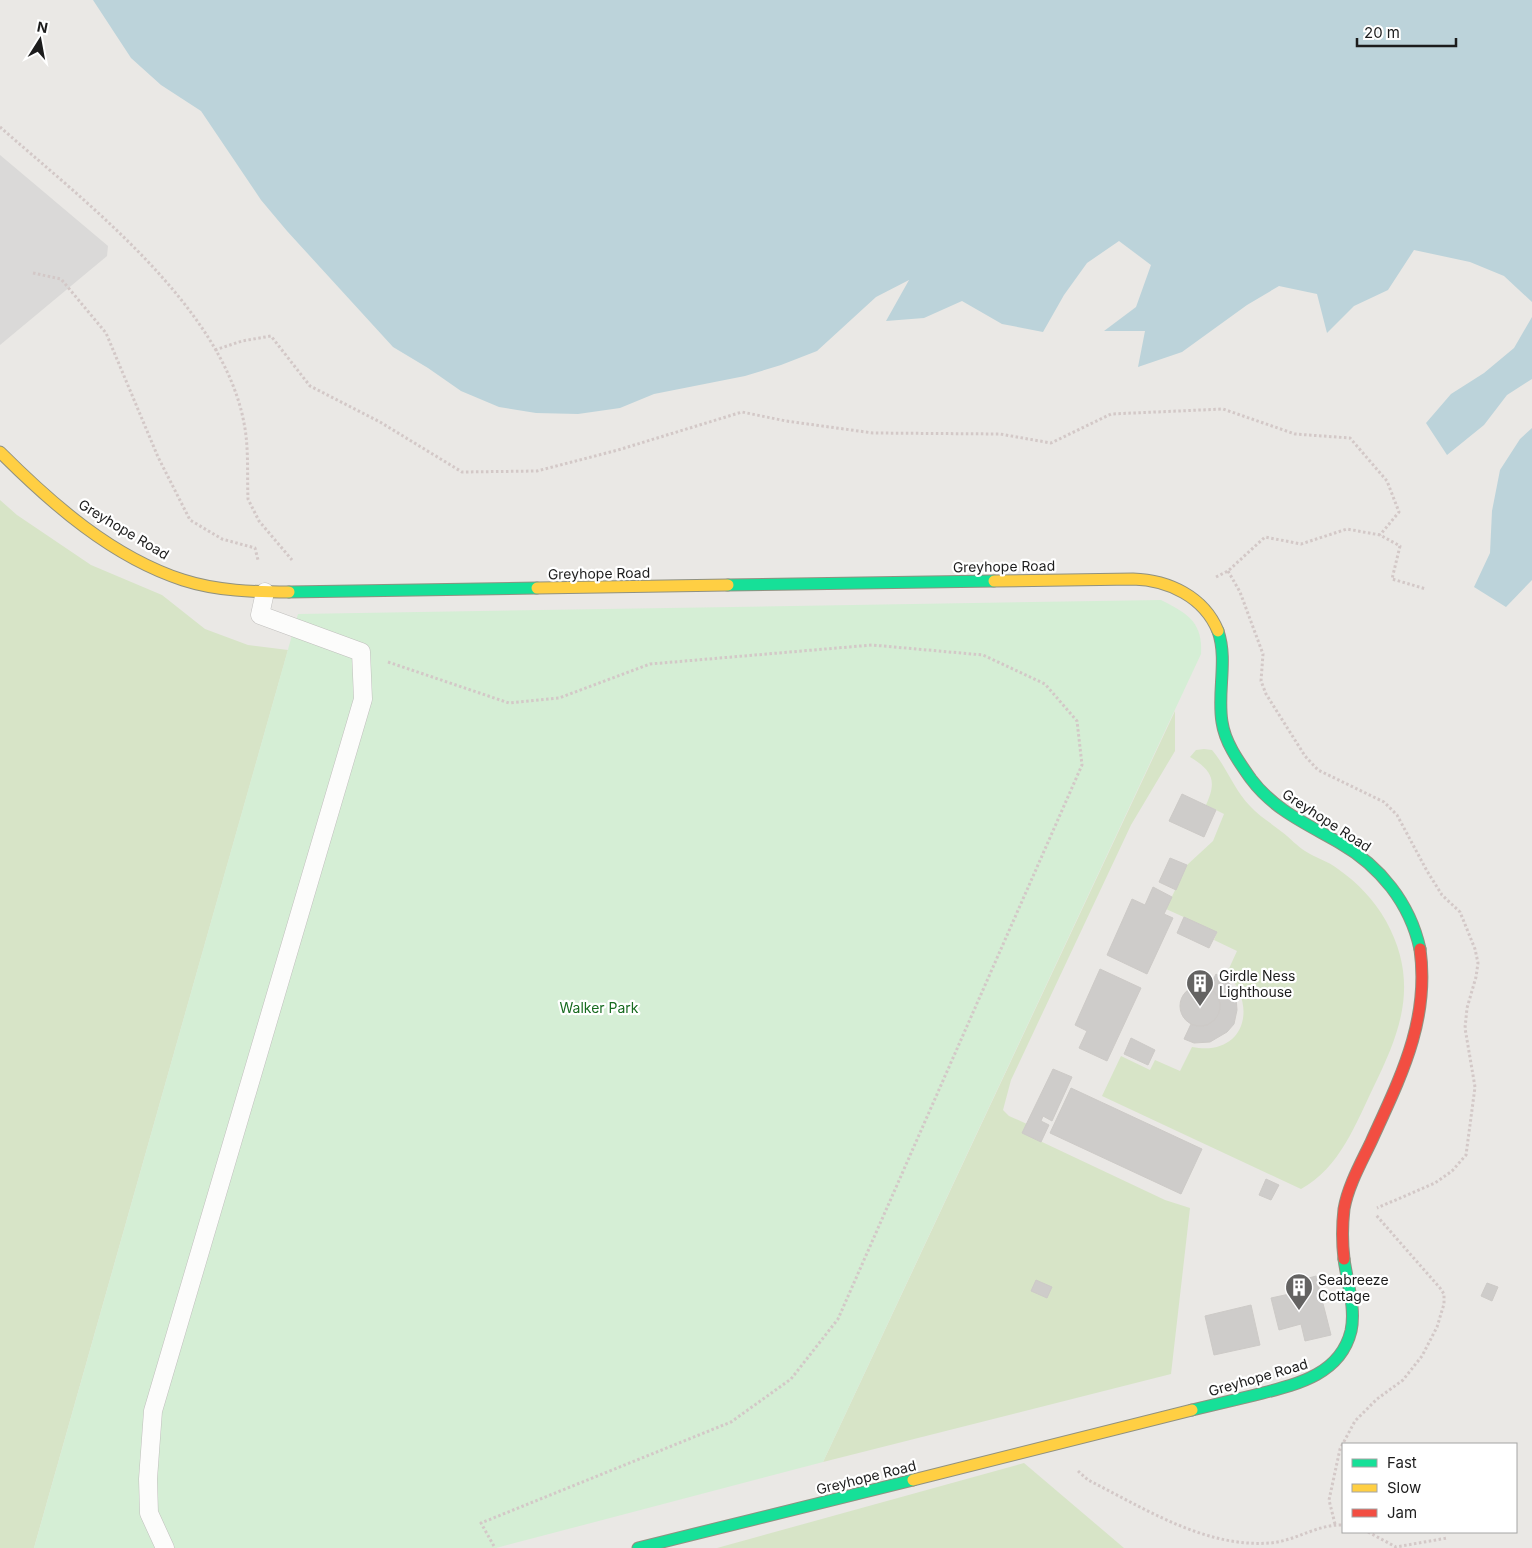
<svg xmlns="http://www.w3.org/2000/svg" width="1532" height="1548" viewBox="0 0 1532 1548" font-family="Inter,sans-serif">
	<style>
		.grass { fill: #d7e4c7 }
		.park { fill: #d5eed5 }
		.parking { fill: #dad9d8 }
		.water { fill: #bcd3da }
		.building { fill: #ceccca; stroke: #cdcac7 }
		.lines { fill: none; stroke-linecap: round; stroke-linejoin: round }
		.lane-casing { stroke: #c0bfbd; stroke-width: 19 }
		.fast-casing { stroke: #909180; stroke-width: 13 }
		.slow-casing { stroke: #909180; stroke-width: 13 }
		.jam-casing { stroke: #909180; stroke-width: 13 }
		.path { stroke: #d3c8c7; stroke-width: 3; stroke-dasharray: 2.5 2.5; stroke-linecap: butt }
		.lane { stroke: #fcfcfb; stroke-width: 18 }
		.fast { stroke: #16e098; stroke-width: 11 }
		.slow { stroke: #ffcf43; stroke-width: 11 }
		.jam { stroke: #f24e42; stroke-width: 11 }
		.labels { text-anchor: middle; dominant-baseline: central; stroke-width: 4.5; stroke-linejoin: round; paint-order: stroke }
		.street-label { font-size: 14px; fill: #1c1c1c; stroke: #fff }
		.poi-label { font-size: 14px; fill: #1c1c1c; stroke: #fff; text-anchor: start }
		.park-label { font-size: 14px; fill: #186b20; stroke: #fff }
	</style>
	<rect width="100%" height="100%" fill="#eae8e5"/>
	<g class="grass">
		<polygon points="0,500 17,515 91,565 162,595 205,629 248,645 288,650 34,1548 0,1548"/>
		<polygon points="1175,711 1175,751 1131,825 1011,1080 1003,1110 1009,1116 1027,1124 1023,1133 1165,1200 1190,1208 1171,1374 823,1462"/>
		<path d="M1204,749L1212,750L1216,755C1228,771 1236,792 1250,806C1259,816 1271,823 1282,832C1290,838 1297,846 1305,851C1316,858 1328,861 1338,869C1358,883 1374,900 1386,921C1419,981 1402,1029 1374,1086C1356,1123 1340,1168 1301,1189L1102,1096L1121,1056L1150,1070L1155,1060L1180,1071L1192,1047C1243,1057 1259,1008 1227,973L1237,951L1214,940L1217,932L1166,909L1187,865L1213,841L1224,814L1206,805C1217,781 1213,771 1190,757L1196,750Z"/>
		<polygon points="1024,1463 1124,1548 717,1548"/>
	</g>
	<path class="park" d="M1161,600C1187,613 1203,622 1201,654L823,1462L496,1548H34L298,614Z"/>
	<polygon class="parking" points="0,155 108,246 107,256 0,345"/>
	<g class="water">
		<polygon points="93,0 1532,0 1532,302 1504,276 1470,262 1414,250 1388,290 1354,306 1327,333 1317,294 1279,286 1247,305 1182,352 1138,367 1145,331 1104,331 1136,307 1151,265 1119,241 1087,263 1064,295 1043,332 1002,324 962,301 924,318 886,321 909,280 876,297 817,351 781,365 745,376 654,394 620,408 578,414 536,413 499,407 461,391 428,368 393,347 287,231 261,200 201,111 161,85 131,58"/>
		<polygon points="1532,317 1532,379 1507,395 1484,425 1447,455 1426,423 1451,394 1484,373 1514,348"/>
		<polygon points="1532,428 1532,580 1506,607 1474,587 1490,553 1492,511 1500,470 1520,439"/>
	</g>
	<g class="building">
		<polygon points="1182,794 1216,810 1204,837 1169,821"/>
		<polygon points="1170,858 1187,865 1176,890 1159,882"/>
		<polygon points="1153,887 1172,897 1164,914 1173,918 1147,974 1107,955 1132,899 1145,905"/>
		<polygon points="1184,917 1217,932 1209,948 1177,933"/>
		<polygon points="1100,969 1141,988 1107,1061 1079,1048 1087,1031 1075,1025"/>
		<polygon points="1216,974 1230,984 1236,997 1237,1010 1234,1024 1227,1032 1210,1042 1194,1043 1184,1039 1191,1024 1206,1025 1217,1017 1220,1004 1214,992 1209,988"/>
		<circle cx="1200" cy="1006" r="20"/>
		<polygon points="1131,1038 1155,1050 1148,1065 1124,1054"/>
		<polygon points="1053,1069 1072,1077 1052,1121 1043,1116 1041,1121 1049,1125 1041,1142 1022,1133"/>
		<polygon points="1071,1088 1202,1149 1181,1194 1050,1133"/>
		<polygon points="1266,1179 1279,1185 1271,1200 1259,1195"/>
		<polygon points="1316,1276 1331,1335 1305,1341 1301,1324 1279,1330 1271,1298 1294,1293 1291,1283"/>
		<polygon points="1036,1280 1052,1287 1047,1298 1031,1291"/>
		<polygon points="1487,1283 1498,1287 1492,1301 1481,1296"/>
		<polygon points="1251,1305 1260,1345 1214,1355 1205,1316"/>
	</g>
	<g class="lines">
		<g class="lane-casing">
			<polyline id="lane" points="165,1548 149,1513 148,1479 153,1411 363,699 361,652 260,615 265,592"/>
		</g>
		<g class="fast-casing">
			<g id="fast">
				<polyline points="728,585 994,581"/>
				<polyline points="289,592 537,588"/>
				<path d="M1218,631C1228,660 1217,692 1222,722C1225,743 1239,762 1251,779C1274,810 1307,824 1340,843C1380,866 1410,903 1420,949"/>
				<path d="M1192,1410C1213,1405 1234,1400 1255,1395C1294,1385 1340,1376 1351,1331C1356,1308 1347,1282 1344,1259"/>
				<polyline points="638,1548 913,1480"/>
			</g>
		</g>
		<g class="slow-casing">
			<g id="slow">
				<path d="M0,452C52,504 112,557 183,580C217,591 254,592 289,592"/>
				<path d="M994,581L1133,579C1169,580 1204,597 1218,631"/>
				<polyline points="537,588 728,585"/>
				<polyline points="913,1480 1192,1410"/>
			</g>
		</g>
		<g class="jam-casing">
			<path id="jam" d="M1344,1259C1342,1242 1342,1226 1344,1209C1348,1186 1361,1163 1371,1142C1400,1078 1430,1021 1420,949"/>
		</g>
		<g class="path">
			<path d="M0,127C85,202 222,306 244,423C249,448 247,474 248,499L259,521L292,560"/>
			<polyline points="33,273 61,279 106,333 158,457 190,520 222,539 255,548 258,560"/>
			<polyline points="215,350 242,341 271,336 310,386 380,422 462,472 537,471 618,450 742,412 786,421 873,433 1000,434 1051,443 1111,414 1223,409 1295,434 1350,438 1387,481 1399,512 1380,535"/>
			<polyline points="1228,571 1240,592 1263,654 1261,681 1266,694 1305,756 1318,770 1384,802 1397,815 1427,871 1442,895 1460,912 1475,949 1478,963 1476,977 1467,1008 1465,1028 1475,1087 1466,1155 1452,1171 1435,1183 1377,1208"/>
			<polyline points="1216,577 1228,571 1265,537 1301,544 1347,529 1380,535 1400,546 1392,579 1426,589"/>
			<polyline points="388,662 509,703 559,698 650,664 872,645 983,655 1045,684 1077,721 1082,765 838,1319 791,1379 731,1422 481,1523 495,1548"/>
			<path d="M1078,1471L1088,1480C1144,1508 1205,1548 1270,1543C1296,1541 1317,1524 1343,1525"/>
			<polyline points="1335,1524 1329,1500 1340,1449 1355,1421 1377,1399 1403,1380 1422,1356 1437,1327 1444,1304 1444,1294 1440,1288 1376,1215"/>
			<polyline points="1368,1532 1396,1547 1447,1538"/>
		</g>
		<use href="#lane" class="lane"/>
		<use href="#fast" class="fast"/>
		<use href="#slow" class="slow"/>
		<use href="#jam" class="jam"/>
	</g>
	<defs>
		<g id="building-pin" transform="scale(1.4375)"><path d="M0 17L-7.5 6A9.5 9.5 0 1 1 7.5 6Z" fill="#646362" stroke="#fff"/><path d="M-4-6H4V6H1V3H-1V6H-4ZM-2.5-4.3h1.7v1.8h-1.7ZM.8-4.3h1.7v1.8H.8ZM-2.5-1h1.7V.8h-1.7ZM.8-1h1.7V.8H.8Z" fill="#fff"/></g>
	</defs>
	<g fill-rule="evenodd">
		<use href="#building-pin" x="1200" y="983"/>
		<use href="#building-pin" x="1299" y="1287"/>
	</g>
	<g class="labels">
		<g class="street-label">
			<text transform="translate(124 529) rotate(31)">Greyhope Road</text>
			<text transform="translate(1004 566) rotate(-1)">Greyhope Road</text>
			<text transform="translate(599 573) rotate(-1)">Greyhope Road</text>
			<text transform="translate(1327 820) rotate(33)">Greyhope Road</text>
			<text transform="translate(1258 1377) rotate(-16)">Greyhope Road</text>
			<text transform="translate(866 1477) rotate(-14)">Greyhope Road</text>
		</g>
		<g class="poi-label">
			<text x="1219" y="975">Girdle Ness<tspan x="1219" dy="16">Lighthouse</tspan></text>
			<text x="1318" y="1279">Seabreeze<tspan x="1318" dy="16">Cottage</tspan></text>
		</g>
		<g class="park-label">
			<text x="599" y="1007">Walker Park</text>
		</g>
	</g>
	<rect x="1342" y="1443" width="175" height="90" fill="#ffffff" stroke="#a4a4a4"/>
	<rect x="1352" y="1459" width="25" height="8" fill="#16e098" stroke="#a4a4a4"/>
	<text x="1387" y="1468" font-size="15" fill="#1c1c1c">Fast</text>
	<rect x="1352" y="1484" width="25" height="8" fill="#ffcf43" stroke="#a4a4a4"/>
	<text x="1387" y="1493" font-size="15" fill="#1c1c1c">Slow</text>
	<rect x="1352" y="1509" width="25" height="8" fill="#f24e42" stroke="#a4a4a4"/>
	<text x="1387" y="1518" font-size="15" fill="#1c1c1c">Jam</text>
	<g transform="translate(40 40) rotate(11)" stroke="#ffffff" stroke-width="4" paint-order="stroke">
	<path d="M0-4L9 19L0 12L-9 19Z" fill="#1c1c1c"/>
	<text y="-8" font-size="14" font-weight="bold" text-anchor="middle" fill="#1c1c1c">N</text>
	</g>
	<path d="M1357 38v8h99v-8" fill="none" stroke="#1c1c1c" stroke-width="2.5"/>
	<text x="1364" y="38" font-size="15" fill="#1c1c1c" stroke="#ffffff" stroke-width="4" paint-order="stroke">20 m</text>
</svg>
